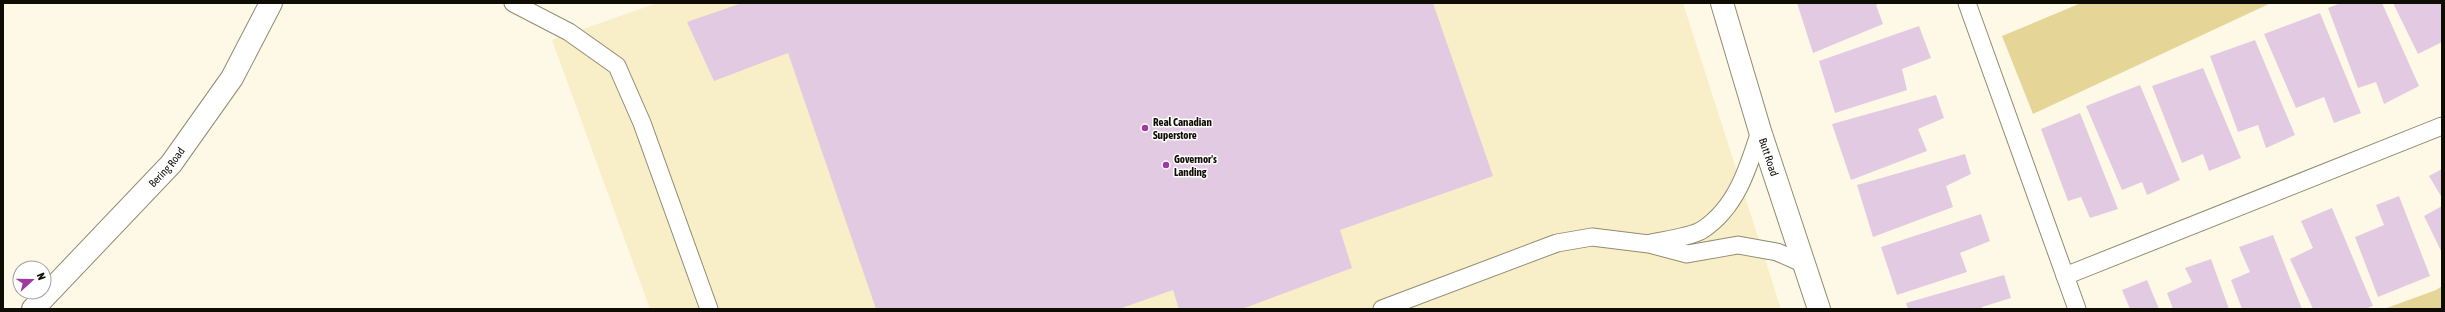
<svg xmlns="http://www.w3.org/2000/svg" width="2445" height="312" viewBox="0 0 2445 312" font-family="'Asap Condensed',sans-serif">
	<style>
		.built { fill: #f8eec8 }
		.green { fill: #e5d596 }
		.building { fill: #e2cbe2 }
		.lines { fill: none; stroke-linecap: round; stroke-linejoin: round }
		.service-casing { stroke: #928b6f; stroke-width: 19 }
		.minor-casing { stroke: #928b6f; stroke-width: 24 }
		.tertiary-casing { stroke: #928b6f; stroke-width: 24 }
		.service { stroke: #fff; stroke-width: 17 }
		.minor { stroke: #fff; stroke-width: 22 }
		.tertiary { stroke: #fff; stroke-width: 22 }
		.poi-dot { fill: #9d3ba2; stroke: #fff; stroke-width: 1.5 }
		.labels { text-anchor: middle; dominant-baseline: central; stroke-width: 3; stroke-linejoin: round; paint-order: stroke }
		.poi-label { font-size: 11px; font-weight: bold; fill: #0f0c04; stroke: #fff; text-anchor: start }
		.street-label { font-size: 11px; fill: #0f0c04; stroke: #fff }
	</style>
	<rect width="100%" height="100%" fill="#fef9e7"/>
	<polygon class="built" points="657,3 1683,3 1781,309 650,309 552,40"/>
	<g class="green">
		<polygon points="2081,3 2271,3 2033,114 2002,36"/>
		<polygon points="2442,286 2442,309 2384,309 2436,290"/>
	</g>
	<g class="building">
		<polygon points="742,3 1433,3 1493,176 1340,230 1352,268 1242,309 1179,309 1173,290 1119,309 876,309 788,53 714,81 687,22"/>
		<polygon points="1797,3 1882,3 1876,5 1883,24 1813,53"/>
		<polygon points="2341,3 2382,3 2419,86 2384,104 2376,82 2358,88 2328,8"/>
		<polygon points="2393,3 2442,3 2442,42 2418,54"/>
		<polygon points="2320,13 2361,113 2334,123 2324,97 2296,108 2264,34"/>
		<polygon points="1919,26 1931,58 1902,69 1907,90 1835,113 1819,61"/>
		<polygon points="2255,40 2295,135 2266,148 2258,125 2238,132 2210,56"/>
		<polygon points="2203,68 2241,158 2209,171 2203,154 2182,163 2152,86"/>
		<polygon points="2140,85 2180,180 2147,195 2142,182 2122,190 2086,106"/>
		<polygon points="1936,95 1944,118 1918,129 1927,151 1851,180 1832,124"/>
		<polygon points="2080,113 2118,209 2090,218 2081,197 2068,201 2041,129"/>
		<polygon points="1965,154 1971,174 1946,186 1953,207 1873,237 1857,185"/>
		<polygon points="2442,169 2442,198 2429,176"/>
		<polygon points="2399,196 2430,276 2378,297 2355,237 2384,225 2376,205"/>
		<polygon points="2442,206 2442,253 2424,216"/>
		<polygon points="2332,208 2373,306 2365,309 2313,309 2290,259 2313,248 2301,221"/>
		<polygon points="1981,214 1990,241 1960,253 1967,272 1897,295 1881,247"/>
		<polygon points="2273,235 2302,309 2242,309 2231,280 2250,272 2239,247"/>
		<polygon points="2211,259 2229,309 2173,309 2167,293 2192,282 2185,268"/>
		<polygon points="2004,275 2011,298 1982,307 1982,309 1908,309 1906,303"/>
		<polygon points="2147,280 2159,309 2130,309 2122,290"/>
	</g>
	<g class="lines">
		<g class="service-casing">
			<g id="service">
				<polyline points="513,3 569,32 617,66 642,123 709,309"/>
				<polyline points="1967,3 2077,309"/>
				<path d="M1651,243C1664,240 1691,237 1702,230C1736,208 1748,169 1760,131"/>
				<polyline points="2065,276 2442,126"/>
				<polyline points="1382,309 1557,243 1592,237 1649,244 1687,254 1738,245 1777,252 1802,263"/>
			</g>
		</g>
		<g class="minor-casing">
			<g id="minor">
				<path id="s1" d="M33,309L171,164L232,78L271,3"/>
			</g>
		</g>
		<g class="tertiary-casing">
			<g id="tertiary">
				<path id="s2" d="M1722,3L1760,131L1819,309"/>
			</g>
		</g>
		<use href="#service" class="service"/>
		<use href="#minor" class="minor"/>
		<use href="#tertiary" class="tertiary"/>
	</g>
	<g class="poi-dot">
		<circle cx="1145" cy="128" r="4"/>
		<circle cx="1166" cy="165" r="4"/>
	</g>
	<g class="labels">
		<g class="poi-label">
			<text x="1153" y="122">Real Canadian<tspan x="1153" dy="13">Superstore</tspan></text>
			<text x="1174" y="159">Governor's<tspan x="1174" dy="13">Landing</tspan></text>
		</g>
		<g class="street-label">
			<text stroke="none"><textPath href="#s2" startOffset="161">Butt Road</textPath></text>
			<text stroke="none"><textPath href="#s1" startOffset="195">Bering Road</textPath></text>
		</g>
	</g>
	<rect width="2445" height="312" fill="none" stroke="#0f0c04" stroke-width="8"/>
	<g transform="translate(32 280) rotate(69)"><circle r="19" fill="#ffffff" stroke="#9f9e9b"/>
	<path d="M0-3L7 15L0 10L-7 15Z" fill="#9d3ba2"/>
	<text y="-6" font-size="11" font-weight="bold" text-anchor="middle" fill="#0f0c04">N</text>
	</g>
</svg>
